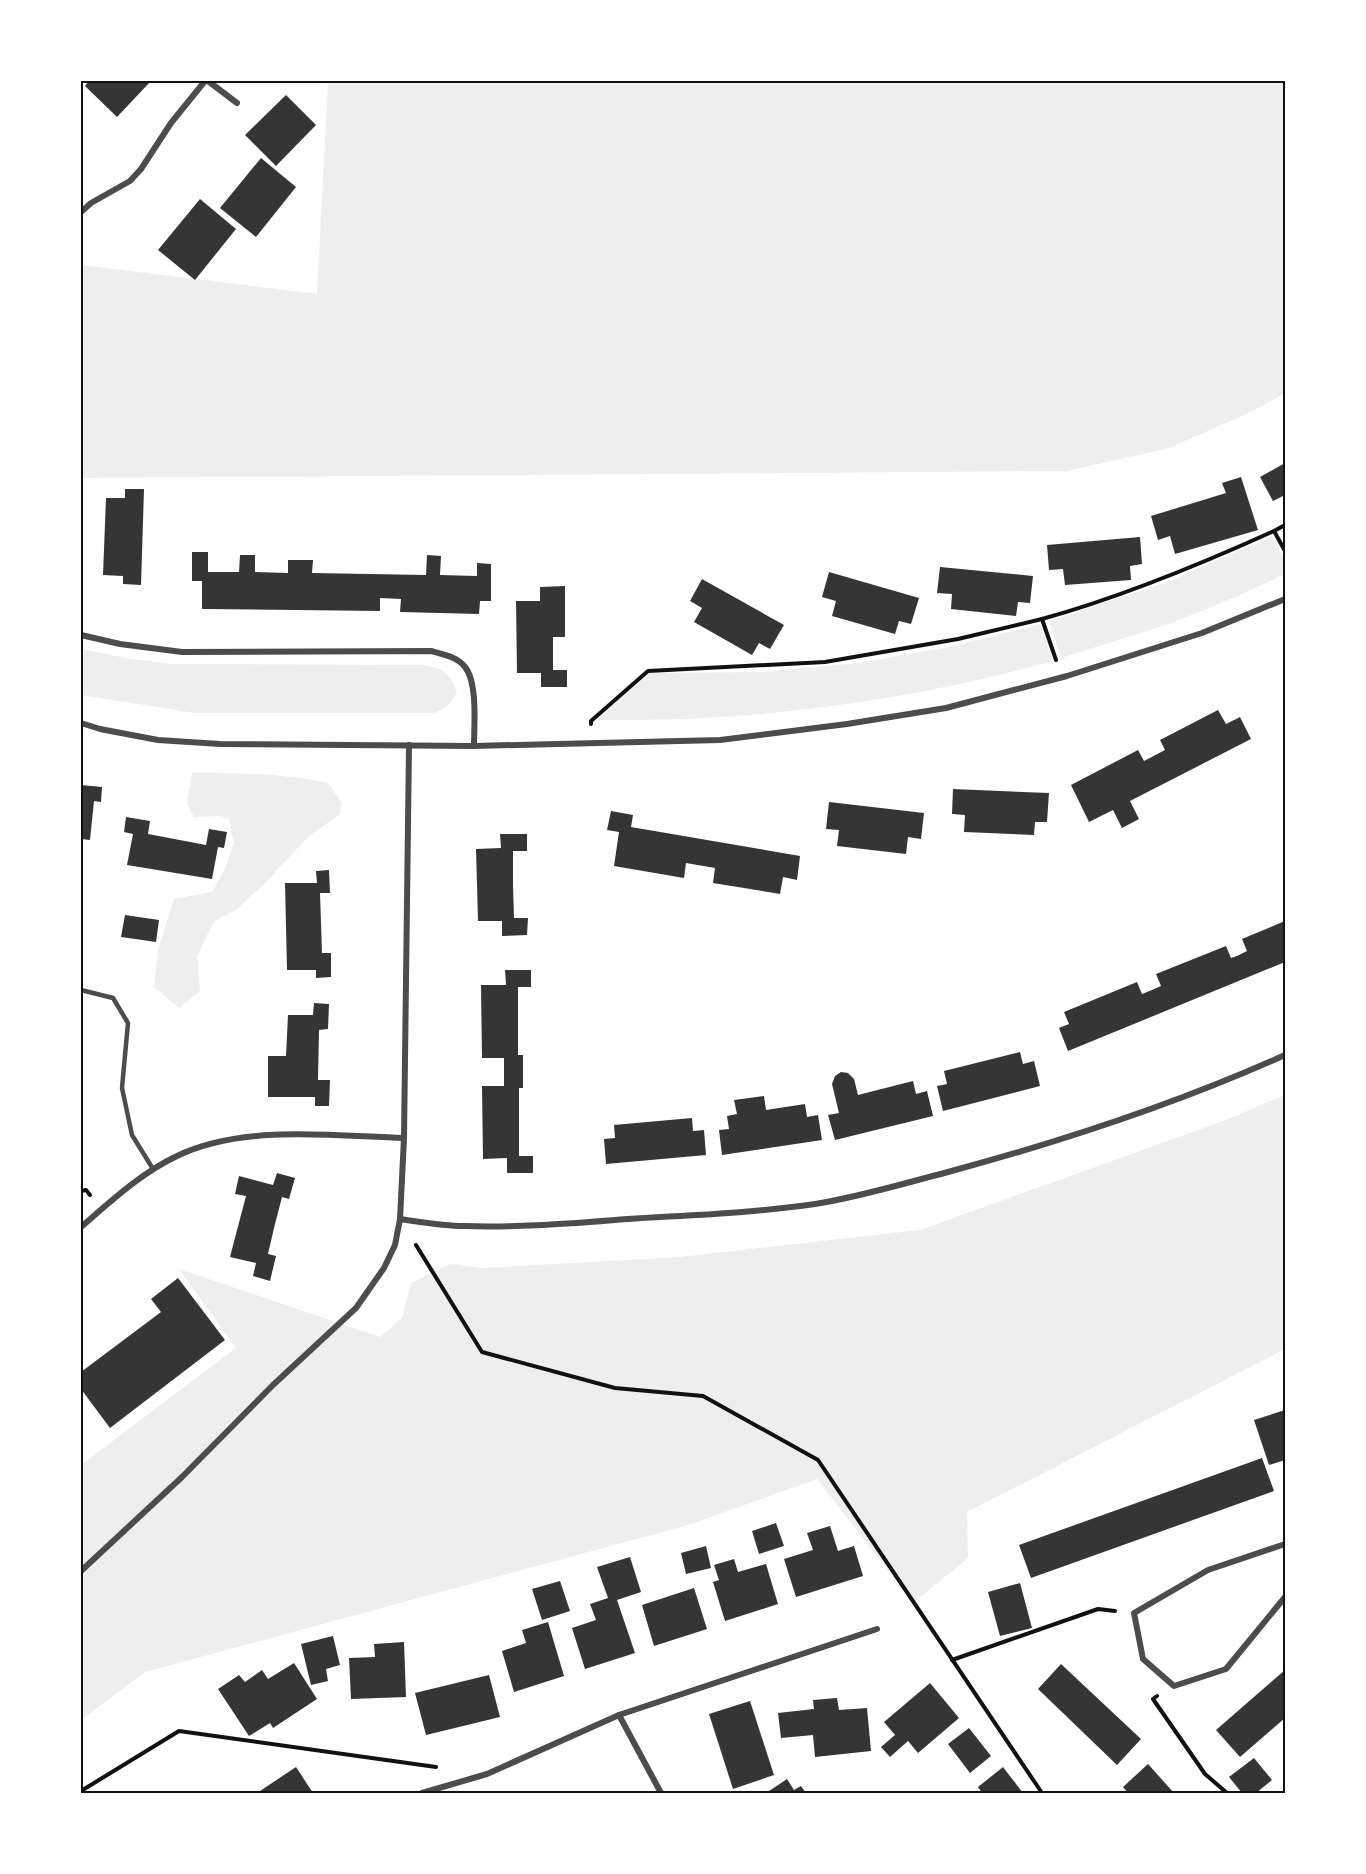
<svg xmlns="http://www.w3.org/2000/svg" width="1366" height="1874" viewBox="0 0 1366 1874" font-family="'Source Sans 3',sans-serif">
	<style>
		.green { fill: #eee }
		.building { fill: #353535 }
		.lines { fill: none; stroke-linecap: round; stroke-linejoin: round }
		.path { stroke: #111; stroke-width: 4 }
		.service { stroke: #4c4c4c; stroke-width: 4.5 }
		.minor { stroke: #4c4c4c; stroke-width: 6 }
		.neatline { fill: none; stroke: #111; stroke-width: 2 }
	</style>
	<rect width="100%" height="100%" fill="#fff"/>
	<g class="green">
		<polygon points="328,81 1285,81 1285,393 1251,412 1169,448 1067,471 81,478 81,265 317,294"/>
		<polygon points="1272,536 1285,559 1285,574 1238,596 1169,624 1061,658 1049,621 1170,581"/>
		<path d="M1040,624L1053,661C938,693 820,712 702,718C667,720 632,720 597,720L650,673L762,672L858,663L950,647Z"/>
		<path d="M81,649L131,659L174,664L421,665C442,668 449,671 457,692L449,705L434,713H195L81,695Z"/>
		<path d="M192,773C239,773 281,773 328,783L342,803L340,814L309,836L266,882L236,910L214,921L197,956L200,991L179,1008L154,987L158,950L174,899L212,892L225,868L234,843L229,819L220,816L194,817L187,803Z"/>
		<polygon points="1285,1095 1285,1349 967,1512 968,1558 913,1603 817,1479 688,1525 145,1672 81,1720 81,1465 236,1348 179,1269 380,1337 402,1318 411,1283 450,1264 482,1268 680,1257 920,1230 1226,1120"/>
	</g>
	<g class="building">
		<polygon points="89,81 151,81 117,117 85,86"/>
		<polygon points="286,95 316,125 276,166 245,135"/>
		<polygon points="261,158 296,187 256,237 220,208"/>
		<polygon points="200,199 236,229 195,280 158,250"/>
		<polygon points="1285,463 1285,500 1283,496 1273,501 1260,477"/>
		<polygon points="1241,477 1258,530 1175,554 1170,536 1158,540 1151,516 1226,493 1222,483"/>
		<polygon points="125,489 144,489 141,585 123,584 123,576 103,575 106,498 125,498"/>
		<polygon points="1140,537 1142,564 1130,566 1131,580 1065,585 1063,569 1049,570 1047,545"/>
		<polygon points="192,552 208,552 208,572 239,572 240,555 255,555 255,572 288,573 288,560 313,560 312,573 426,575 427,555 441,556 440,575 477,576 477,563 491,564 491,601 480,601 479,614 400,612 401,599 380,598 380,611 202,609 202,581 192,581"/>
		<polygon points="940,567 1033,576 1030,603 1018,602 1016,616 951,609 952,594 937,593"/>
		<polygon points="829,572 919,598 911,624 899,621 895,634 832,616 836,601 822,597"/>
		<polygon points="702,579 784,625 770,649 759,643 752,655 694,622 702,608 690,601"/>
		<polygon points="565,586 565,637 553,637 553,670 567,670 567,687 541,687 541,673 517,673 516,601 540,601 540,587"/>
		<polygon points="1218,710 1226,724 1240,717 1251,739 1130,801 1139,819 1122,828 1113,810 1089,822 1071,785 1138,750 1144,761 1165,750 1160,740"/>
		<polygon points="81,785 102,787 101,802 94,801 90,840 81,839"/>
		<polygon points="953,789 1049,793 1047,822 1035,822 1034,835 964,832 965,815 952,814"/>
		<polygon points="829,802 924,813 921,839 908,837 906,854 837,846 839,830 826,829"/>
		<polygon points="611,811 633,815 631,827 800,856 797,880 783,877 780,894 713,883 715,868 686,863 684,878 614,866 619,832 607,830"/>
		<polygon points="126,817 150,821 148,834 206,845 209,829 227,832 224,848 218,847 212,879 127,865 133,834 124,832"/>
		<polygon points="500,834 527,834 527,851 513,851 513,885 514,918 528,918 527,935 502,936 502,921 478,921 476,849 501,848"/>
		<polygon points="329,870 330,893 320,893 322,953 331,953 331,977 316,978 316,970 287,970 285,883 317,883 316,871"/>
		<polygon points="125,915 159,920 156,942 121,937"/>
		<polygon points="1285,921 1285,962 1068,1051 1059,1028 1069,1024 1064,1012 1137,982 1142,994 1152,990 1161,986 1156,974 1226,946 1231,958 1237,956 1247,951 1242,939"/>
		<polygon points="505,970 531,970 531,987 518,987 518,1055 523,1055 523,1088 519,1088 519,1156 533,1156 533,1173 507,1173 507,1158 483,1159 482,1086 504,1086 504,1058 482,1058 481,985 506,985"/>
		<polygon points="314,1003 329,1004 328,1029 319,1030 318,1080 330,1080 329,1106 315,1106 315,1097 268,1097 268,1056 286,1056 288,1015 313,1015"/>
		<polygon points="1020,1052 1023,1064 1034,1061 1040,1086 943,1111 937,1086 947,1084 944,1071"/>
		<polygon points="841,1072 848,1073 854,1079 858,1095 913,1081 916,1094 927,1091 933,1116 835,1140 828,1115 839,1113 832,1084 835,1076"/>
		<polygon points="764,1096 766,1110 805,1104 807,1117 818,1115 822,1140 722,1155 719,1130 729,1129 727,1116 737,1114 734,1100"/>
		<polygon points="692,1118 693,1131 704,1130 706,1155 606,1164 604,1139 615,1138 614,1125"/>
		<polygon points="277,1173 295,1178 289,1199 282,1197 274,1228 268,1254 276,1256 270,1281 253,1276 256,1263 230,1257 246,1196 235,1194 239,1176 273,1185"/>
		<polygon points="178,1278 225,1340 110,1428 81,1389 81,1372 161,1312 151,1299"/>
		<polygon points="1285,1410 1285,1460 1269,1465 1254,1420"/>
		<polygon points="1262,1458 1274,1491 1031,1578 1019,1545"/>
		<polygon points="776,1523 784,1546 759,1554 752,1531"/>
		<polygon points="830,1526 838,1551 854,1546 863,1576 796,1597 784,1559 813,1550 807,1533"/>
		<polygon points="706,1546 711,1568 686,1574 681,1553"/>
		<polygon points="630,1557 641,1592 617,1600 635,1653 585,1669 572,1628 596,1620 590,1604 608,1598 597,1567"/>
		<polygon points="734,1559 738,1572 766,1564 778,1604 725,1621 713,1582 719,1580 714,1565"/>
		<polygon points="560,1581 570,1611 542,1620 532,1589"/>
		<polygon points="1020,1583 1032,1628 1000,1636 988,1592"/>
		<polygon points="694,1588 707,1629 654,1646 642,1605"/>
		<polygon points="548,1622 564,1676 514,1692 502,1651 526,1643 522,1630"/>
		<polygon points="333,1636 340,1665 326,1669 328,1681 311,1685 301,1644"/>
		<polygon points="404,1642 406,1697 351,1699 349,1658 375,1657 374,1644"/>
		<polygon points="294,1663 317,1699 273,1728 270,1723 249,1736 218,1689 239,1675 245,1682 262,1670 268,1679"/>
		<polygon points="1061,1664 1141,1739 1117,1765 1038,1689"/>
		<polygon points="1285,1670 1285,1718 1240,1757 1216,1730"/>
		<polygon points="489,1675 500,1717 426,1735 415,1693"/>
		<polygon points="930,1683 959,1718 918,1753 908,1741 890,1757 881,1747 895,1735 884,1722"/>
		<polygon points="837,1698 839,1710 867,1708 871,1751 815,1757 813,1735 781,1738 778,1713 814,1709 813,1700"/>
		<polygon points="750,1701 774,1775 733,1789 709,1714"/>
		<polygon points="969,1728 991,1756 970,1773 948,1744"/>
		<polygon points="1254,1758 1272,1780 1256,1793 1242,1793 1229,1777"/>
		<polygon points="1148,1764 1174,1793 1128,1793 1123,1787"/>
		<polygon points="296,1767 313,1793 257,1793"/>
		<polygon points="1003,1767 1023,1793 982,1793 978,1787"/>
		<polygon points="787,1779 794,1790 801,1786 806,1793 766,1793"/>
	</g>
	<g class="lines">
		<g class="path">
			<polyline points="1274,531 1285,525"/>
			<path d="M1042,619C1122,597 1199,565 1274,531L1285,551"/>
			<polyline points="591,724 591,721 648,671 825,662 958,639 1042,619 1056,660"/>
			<polyline points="81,1191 86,1190 90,1195"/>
			<polyline points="416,1245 482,1352 615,1388 703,1396 818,1460 1042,1793"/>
			<polyline points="952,1660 1098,1609 1115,1611"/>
			<polyline points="1157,1696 1153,1699 1205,1774 1227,1793"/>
			<polyline points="81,1791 179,1731 436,1767"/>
		</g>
		<polyline class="service" points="81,990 113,998 128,1023 122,1088 132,1135 153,1169"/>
		<g class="minor">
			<polyline points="208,81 237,103"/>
			<polyline points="81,212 91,203 130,181 141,169 171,123 205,81"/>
			<path d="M81,635L120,644L182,652L431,651C442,654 458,657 465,667C478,683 474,726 474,746"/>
			<polyline points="81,723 100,729 158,740 220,744 474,746 720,740 847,724 946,708 1067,676 1202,633 1285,599"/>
			<path d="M400,1219C421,1222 443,1226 464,1226C519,1228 574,1223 628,1219C691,1215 753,1213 815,1204C860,1197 905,1183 948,1172C1063,1141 1176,1104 1285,1055"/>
			<path d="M81,1227C111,1201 141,1173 177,1156C243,1124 332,1136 404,1138"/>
			<polyline points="1285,1544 1208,1570 1134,1613 1143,1659 1174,1686 1226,1669 1285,1597"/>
			<polyline points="81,1571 182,1477 273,1385 356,1308 384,1268 395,1245 400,1219 404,1138 409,745"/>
			<polyline points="619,1715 661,1793"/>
			<polyline points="422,1793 487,1774 619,1715 877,1629"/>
		</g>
	</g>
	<rect width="1366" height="1874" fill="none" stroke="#ffffff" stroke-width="165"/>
	<rect x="82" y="82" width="1202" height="1710" class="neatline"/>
</svg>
